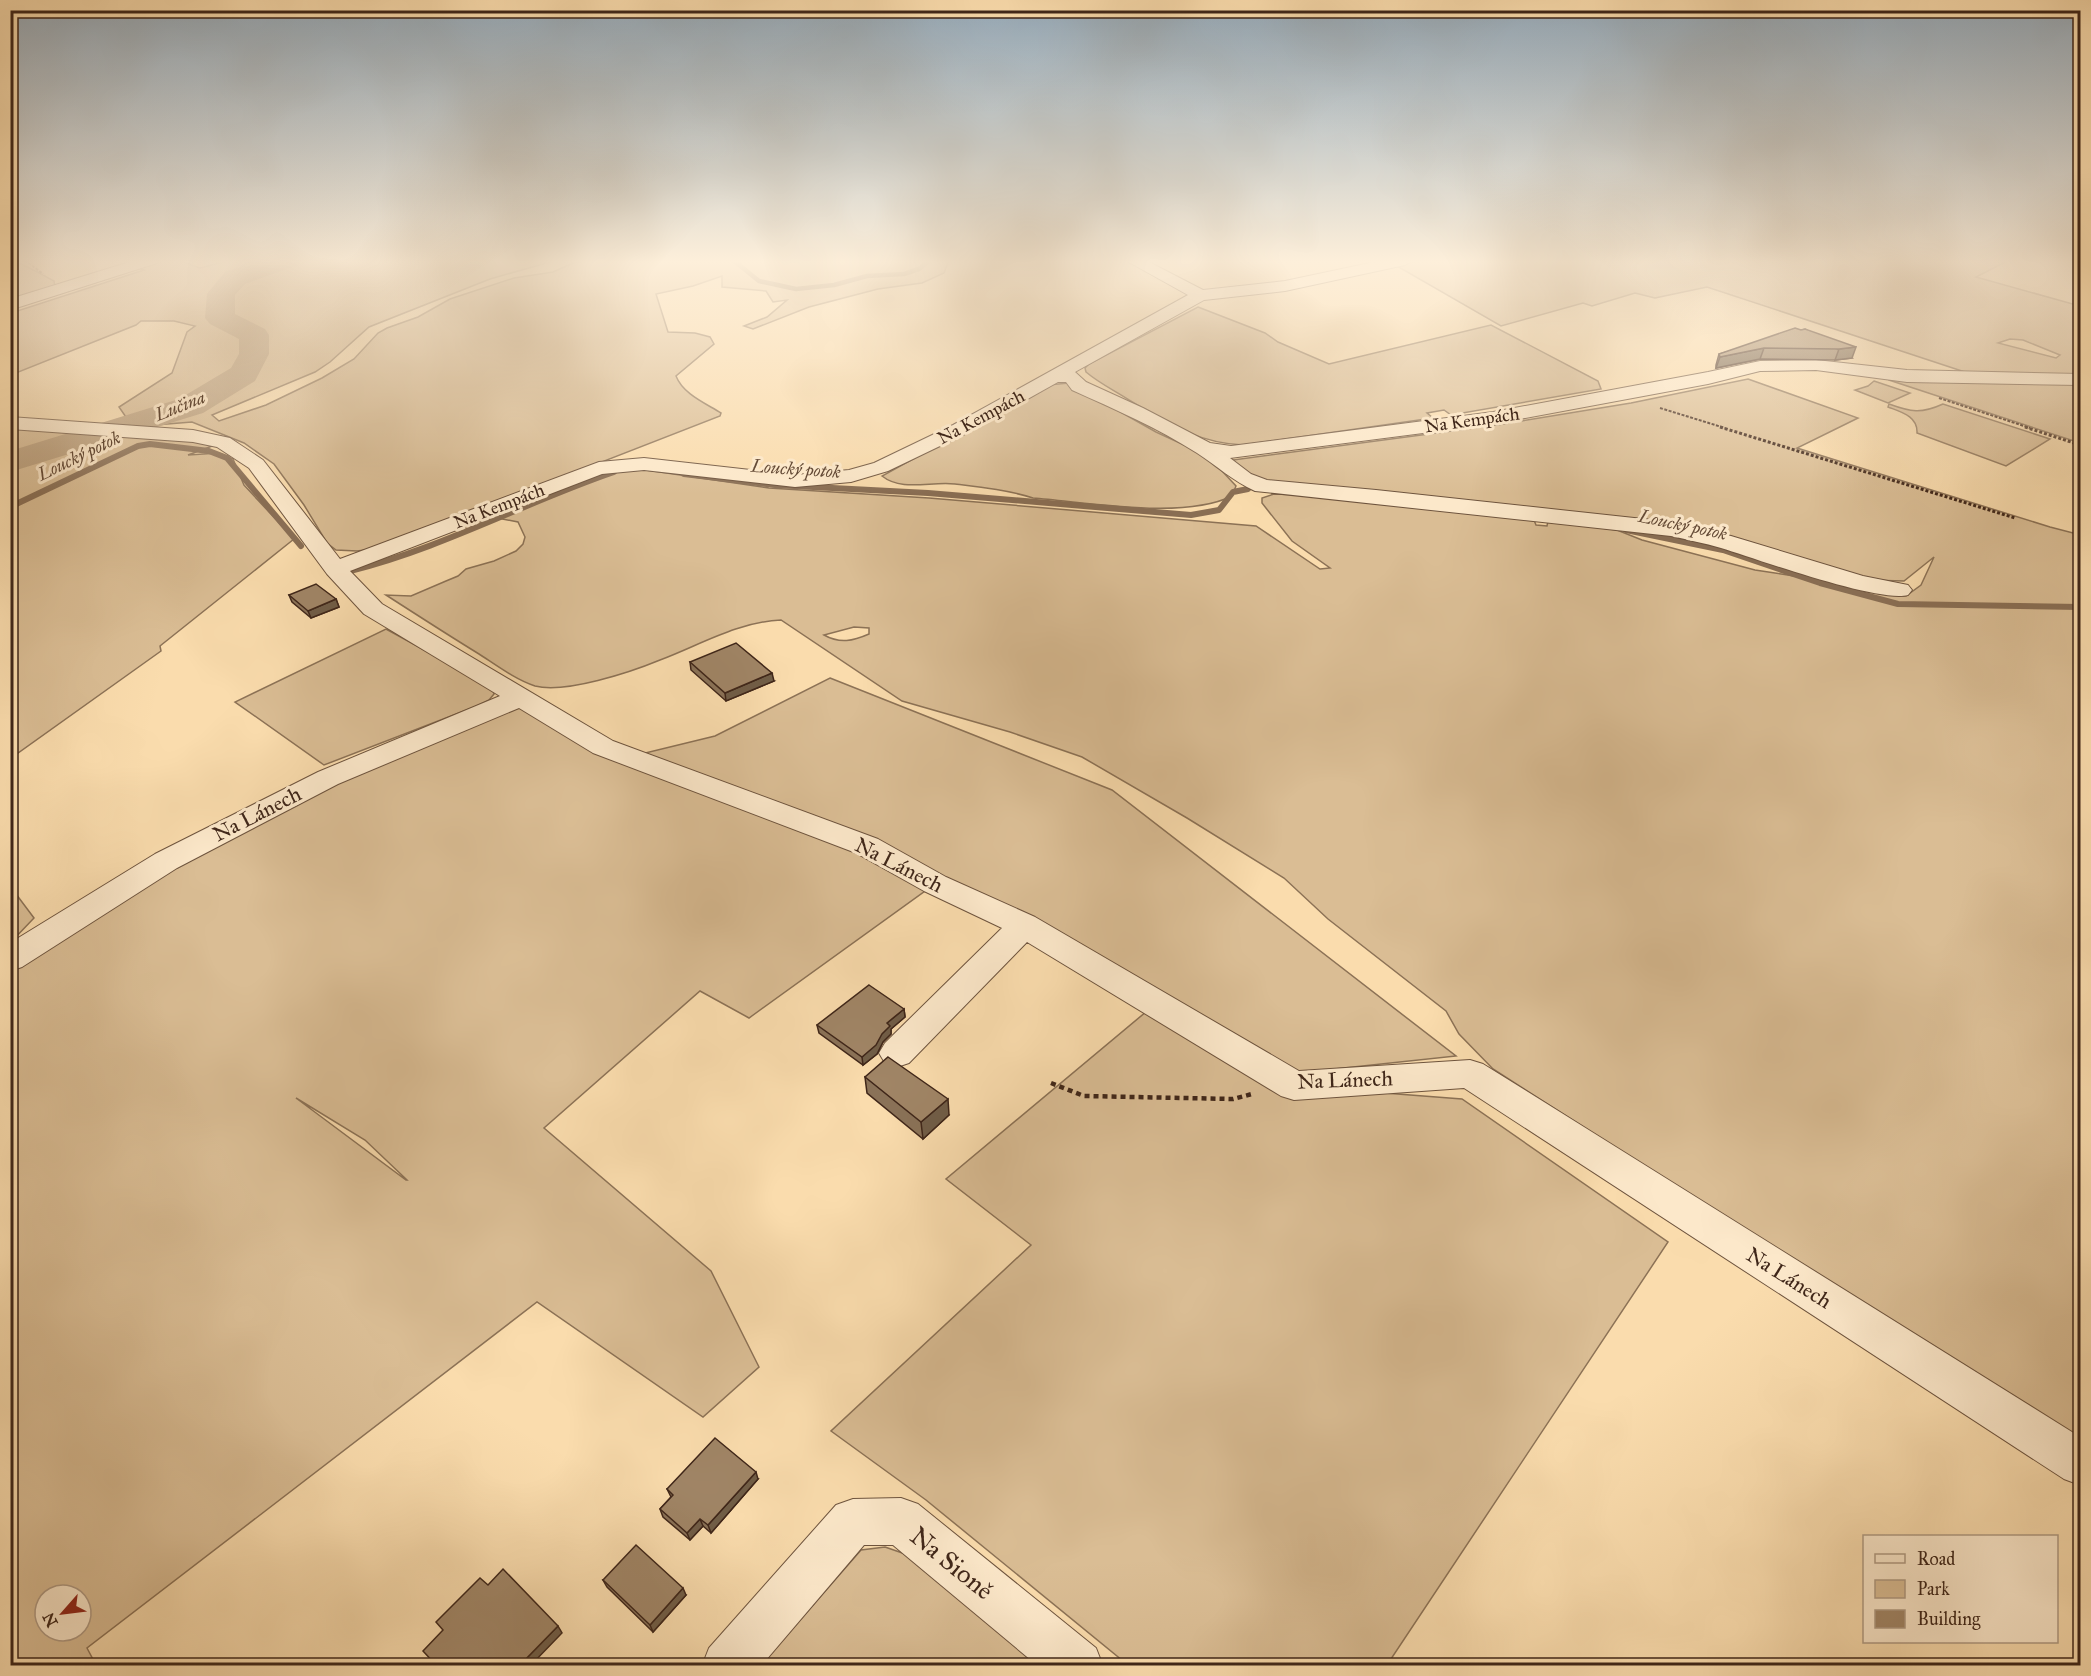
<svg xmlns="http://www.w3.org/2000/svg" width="2091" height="1676" viewBox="0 0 2091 1676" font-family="'IM FELL Great Primer',serif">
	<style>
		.green { fill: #dabd94; stroke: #8c7256; stroke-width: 1.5; fill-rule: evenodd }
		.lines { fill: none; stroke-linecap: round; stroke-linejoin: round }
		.stream-far1 { stroke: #896e54; stroke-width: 4.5 }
		.stream { stroke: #896e54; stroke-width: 6 }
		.river { fill: #ba9e7b; fill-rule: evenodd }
		.minor-casing { stroke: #6e543e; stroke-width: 2 }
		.path-far2 { stroke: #3f2619; stroke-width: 2; stroke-dasharray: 3 1.5; stroke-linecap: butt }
		.path-far1 { stroke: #3f2619; stroke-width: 3; stroke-dasharray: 3 2; stroke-linecap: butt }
		.path { stroke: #3f2619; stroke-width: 4.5; stroke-dasharray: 5 4; stroke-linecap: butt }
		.minor { fill: #fce8ca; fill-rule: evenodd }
		.wall { fill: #8a7258; stroke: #3f2619; stroke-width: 1.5 }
		.shaded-wall { fill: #705d47; stroke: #3f2619; stroke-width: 1.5 }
		.building { fill: #a08566; stroke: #3f2619; stroke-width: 1.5 }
		.labels { text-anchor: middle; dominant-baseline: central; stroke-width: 6; stroke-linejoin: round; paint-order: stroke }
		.far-water-label { font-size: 18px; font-style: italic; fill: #644a36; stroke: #fce8ca }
		.far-street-label { font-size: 18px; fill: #3f2619; stroke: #fce8ca }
		.street-label { font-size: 21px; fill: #3f2619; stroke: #fce8ca }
		.near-street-label { font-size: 26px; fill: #3f2619; stroke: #fce8ca }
	</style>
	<rect width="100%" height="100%" fill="#fadcad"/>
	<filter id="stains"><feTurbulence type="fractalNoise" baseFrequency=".00333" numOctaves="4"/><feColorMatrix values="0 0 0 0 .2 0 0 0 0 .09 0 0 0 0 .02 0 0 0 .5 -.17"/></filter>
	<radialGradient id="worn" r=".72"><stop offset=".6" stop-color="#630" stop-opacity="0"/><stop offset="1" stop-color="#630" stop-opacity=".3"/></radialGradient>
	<g class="green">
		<path d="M10,260C29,266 38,273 54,281L55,287L11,303Z"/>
		<path d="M166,260H178L200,268L231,260H557L490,279L369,327L330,362L315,372L212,415L219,421L266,405L322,378L354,359L378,333L387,328L418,317L450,299L514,278L553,272L573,263L588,260H949L944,273L922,283L878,289L809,307L753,329L744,326L767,317L787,300L773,302L766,291L722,287V276L693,286L656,294L668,332L695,333L710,337L714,344L676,376C683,394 705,403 721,413L720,416L381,548L357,551L336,550L327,543L304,505L274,464L244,443L192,422L155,425L128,420L119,407L172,373L187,332L195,326L174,321H141L136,325L11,375V313L144,270L137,268L153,262Z"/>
		<path d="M1425,260H2009L1976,277L2080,306V443L1889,380L1887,377L1974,375L1707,287L1655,298L1635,293L1592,306L1583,303L1501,326L1395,265ZM2010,339L2023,340L2060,355L2056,358L1998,343Z"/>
		<path d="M1198,307L1265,333L1278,342L1329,364L1491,325L1598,381L1601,389L1451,415L1444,410L1427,413L1433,418L1243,445C1197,443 1168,423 1129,400C1115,391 1099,383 1086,372L1085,368L1089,364Z"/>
		<path d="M1748,379L1858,418L1797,448L2050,527L2073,533L2080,531V1440L1789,1259L1493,1069L1459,1034L1446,1011L1328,919L1284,878L1187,818L1082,757L1010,732L902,701L781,620C737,622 700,645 660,660C631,672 565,694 535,686C516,680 496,665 479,654C448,635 417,615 386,595L411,596L446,581L458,576L466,569L494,561L516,551L523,544L525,537L518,522L492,517L598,476L614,471L646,470L769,488L929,498L1256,526L1320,569L1330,568L1292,541L1262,503V498L1274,494L1307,495L1534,520L1536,525L1547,526L1548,521L1617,530L1642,540L1755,570L1794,576H1820L1880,594L1906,596L1921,585L1934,557L1904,581L1867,580L1695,531L1255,482L1233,460L1497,425L1631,403ZM854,627L869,628V634C853,641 840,644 824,635Z"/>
		<polygon points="1874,381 1910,393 1888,403 1855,390 1868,386"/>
		<path d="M1069,383L1156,432L1208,456L1236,486L1232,496C1184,520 1087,502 1033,498C1008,490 980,487 955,484C931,481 902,492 882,476L1048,385Z"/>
		<path d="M1889,404C1911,412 1921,414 1943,404L2050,439L2006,466L1917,433C1918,416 1901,412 1888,407Z"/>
		<polygon points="10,426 223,442 188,455 219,453 233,459 244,485 294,539 160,646 161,651 11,758"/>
		<polygon points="386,629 492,687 494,694 489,700 477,706 324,765 235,702"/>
		<path d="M830,678L1112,790L1456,1056L1278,1075L1294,1086L1462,1099L1668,1242L1387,1665H1128L926,1500L831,1431L1031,1245L946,1179L1153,1006L935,884L749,1018L700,991L544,1128L711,1271L759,1367L703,1417L537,1302L87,1648L96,1665L11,1666V959L166,861L519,698L629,757L715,736ZM296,1098L365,1140L407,1180H406ZM45,1595H81V1631H45Z"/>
		<polygon points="10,886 34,918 11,942 10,942"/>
		<polygon points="885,1547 911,1556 1041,1666 760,1666 861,1550"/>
	</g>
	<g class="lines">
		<polyline class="stream-far1" points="733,260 759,281 796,289 834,285 867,276 904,274 919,269 930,260"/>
		<g class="stream">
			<polyline points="684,474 775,485 928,493 1191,515 1219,510 1233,492 1248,489"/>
			<polyline points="10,507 138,446 150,444 209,451 227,458 301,546"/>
			<polyline points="1626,530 1723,550 1820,583 1898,604 2080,607"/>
			<path d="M350,571C440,549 526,502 614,472"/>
		</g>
		<polygon class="river" points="261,260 299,260 295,266 245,284 235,295 235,314 265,329 269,335 269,354 255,381 203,413 10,472 10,451 179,399 231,368 239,354 239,339 210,324 205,318 207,294 225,272"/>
		<g class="minor-casing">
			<g id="minor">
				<polygon points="136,260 159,260 157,263 10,310 10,299"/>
				<path d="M1125,260H1145L1203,290L1285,281L1384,260H1413L1405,265L1285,291L1204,300L1075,372L1086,382L1143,408L1210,443L1231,446L1493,412L1708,372L1760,361L1816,360L1907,370L2080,374V385L1907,382L1816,370L1760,371L1708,384L1493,424L1230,458L1251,474L1267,480L1376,490L1671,522L1731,536L1863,576L1908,585L1912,590L1908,595C1878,603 1757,559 1721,548C1704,543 1688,540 1671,536L1255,491C1233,481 1217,466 1197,453C1158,428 1114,409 1072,390L1066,382H1058L967,433L888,471L851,482L795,487L644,470L602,474L350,571L382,604L613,741L878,839L946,877L1035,917L1299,1071L1470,1060L1483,1064L2080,1437V1485L2064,1479L1464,1088L1294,1100L1281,1096L1027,942L909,1063L897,1067L885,1063L879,1053L885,1043L1002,928L924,891L856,853L593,753L519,708L338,784L177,868L22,967L10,971V943L155,854L318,772L500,696L364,614L327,574L249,468L217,447L193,442L10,429V417L193,430L230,438L263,460L340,559L599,462L644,458L795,475L849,470L874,463L953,425L1188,295Z"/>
				<polygon points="901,1498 918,1504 1096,1648 1103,1666 1038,1666 893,1545 864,1545 761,1666 702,1666 709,1648 836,1505 853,1499"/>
			</g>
		</g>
		<g class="path-far2">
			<polyline points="25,260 43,274"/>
			<polyline points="1939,398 2030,428"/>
			<polyline points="1660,408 1725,428"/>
		</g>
		<g class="path-far1">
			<polyline points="1720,427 2015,518"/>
			<polyline points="2025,427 2080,445"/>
		</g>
		<polyline class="path" points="1051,1083 1084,1096 1233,1099 1252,1094"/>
		<use href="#minor" class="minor"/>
	</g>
	<g class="wall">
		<polygon points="1805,329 1852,358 1835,360 1760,359 1716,368 1716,365 1719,354"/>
		<polygon points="289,595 336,599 339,607 311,618 292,602"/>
		<polygon points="690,662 774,681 726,701 691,670"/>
		<polygon points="904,1009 905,1017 891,1029 891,1034 883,1042 877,1054 863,1065 819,1033 817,1025"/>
		<polygon points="865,1077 949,1115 923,1139 867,1093"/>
		<polygon points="758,1479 711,1533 703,1526 690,1540 663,1517 660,1509 671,1497 667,1489"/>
		<polygon points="603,1580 686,1595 653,1632 607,1587"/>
	</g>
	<g class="shaded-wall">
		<polygon points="1856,347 1852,358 1835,360 1839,349"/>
		<polygon points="1764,348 1760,359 1716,368 1720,357"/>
		<polygon points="336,599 339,607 311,618 308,611"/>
		<polygon points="772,673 774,681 726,701 725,693"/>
		<polygon points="904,1009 905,1017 891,1029 891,1034 883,1042 877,1054 863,1065 862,1057 887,1023"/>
		<polygon points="948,1099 949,1115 923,1139 921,1122"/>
		<polygon points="756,1472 758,1479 711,1533 708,1525"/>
		<polygon points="700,1519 703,1526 690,1540 687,1533"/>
		<polygon points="683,1588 686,1595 653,1632 650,1625"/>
		<polygon points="558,1626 562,1633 531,1665 520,1665"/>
	</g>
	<g class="building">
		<polygon points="1795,328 1801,330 1805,329 1856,347 1839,349 1764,348 1720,357 1719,354"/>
		<polygon points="316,584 336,599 308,611 289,595"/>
		<polygon points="736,643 772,673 725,693 690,662"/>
		<polygon points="869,985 904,1009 887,1023 890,1026 882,1034 876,1045 862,1057 817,1025"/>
		<polygon points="888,1057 948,1099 921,1122 865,1077"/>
		<polygon points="715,1438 756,1472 708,1525 700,1519 687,1533 660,1509 673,1495 667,1489"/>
		<polygon points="636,1545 683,1588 650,1625 603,1580"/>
		<polygon points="503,1569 558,1626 520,1665 436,1665 423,1651 443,1630 436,1622 480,1578 488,1585"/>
	</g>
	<linearGradient id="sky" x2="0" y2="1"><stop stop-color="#95abbc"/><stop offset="0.53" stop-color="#fdefda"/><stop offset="1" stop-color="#fdefda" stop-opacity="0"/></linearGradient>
	<rect width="2091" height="494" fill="url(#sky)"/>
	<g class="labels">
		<g class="far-water-label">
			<text transform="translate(180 406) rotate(-22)">Lučina</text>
			<text transform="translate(79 456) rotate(-26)">Loucký potok</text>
			<text transform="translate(796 469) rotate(4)">Loucký potok</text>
			<text transform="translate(1683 525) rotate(12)">Loucký potok</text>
		</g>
		<g class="far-street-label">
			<text transform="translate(981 417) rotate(-28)">Na Kempách</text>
			<text transform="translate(1472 420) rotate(-8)">Na Kempách</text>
			<text transform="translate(499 506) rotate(-21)">Na Kempách</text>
		</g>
		<g class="street-label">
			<text transform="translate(257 814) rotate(-27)">Na Lánech</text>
			<text transform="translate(899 865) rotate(27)">Na Lánech</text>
			<text transform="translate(1345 1080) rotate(-2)">Na Lánech</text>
			<text transform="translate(1789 1278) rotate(32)">Na Lánech</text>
		</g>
		<g class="near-street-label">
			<text transform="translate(952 1563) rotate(39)">Na Sioně</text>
		</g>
	</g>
	<rect width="2091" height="1676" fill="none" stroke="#fadcad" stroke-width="36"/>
	<rect x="12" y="12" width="2067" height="1652" fill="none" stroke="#3f2619" stroke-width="3"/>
	<rect x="18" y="18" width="2055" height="1640" fill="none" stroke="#3f2619" stroke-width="1.5"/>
	<rect x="1863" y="1535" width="195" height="108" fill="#fce8ca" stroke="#b09a83" stroke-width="1.5"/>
	<rect x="1875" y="1554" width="30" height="9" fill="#fce8ca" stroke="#b09a83" stroke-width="1.5"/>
	<text x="1917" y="1565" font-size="18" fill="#3f2619">Road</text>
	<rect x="1875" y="1580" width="30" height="18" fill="#dabd94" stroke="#b09a83" stroke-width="1.5"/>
	<text x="1917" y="1595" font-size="18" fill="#3f2619">Park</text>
	<rect x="1875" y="1610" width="30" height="18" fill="#a08566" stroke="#b09a83" stroke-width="1.5"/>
	<text x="1917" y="1625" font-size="18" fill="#3f2619">Building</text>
	<g transform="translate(63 1613) rotate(242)"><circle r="28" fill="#fce8ca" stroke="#b09a83" stroke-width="1.5"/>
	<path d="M0-4.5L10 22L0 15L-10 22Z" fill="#8f2418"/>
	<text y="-9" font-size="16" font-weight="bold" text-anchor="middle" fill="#3f2619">N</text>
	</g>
	<rect width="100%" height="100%" filter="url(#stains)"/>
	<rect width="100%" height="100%" fill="url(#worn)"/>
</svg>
